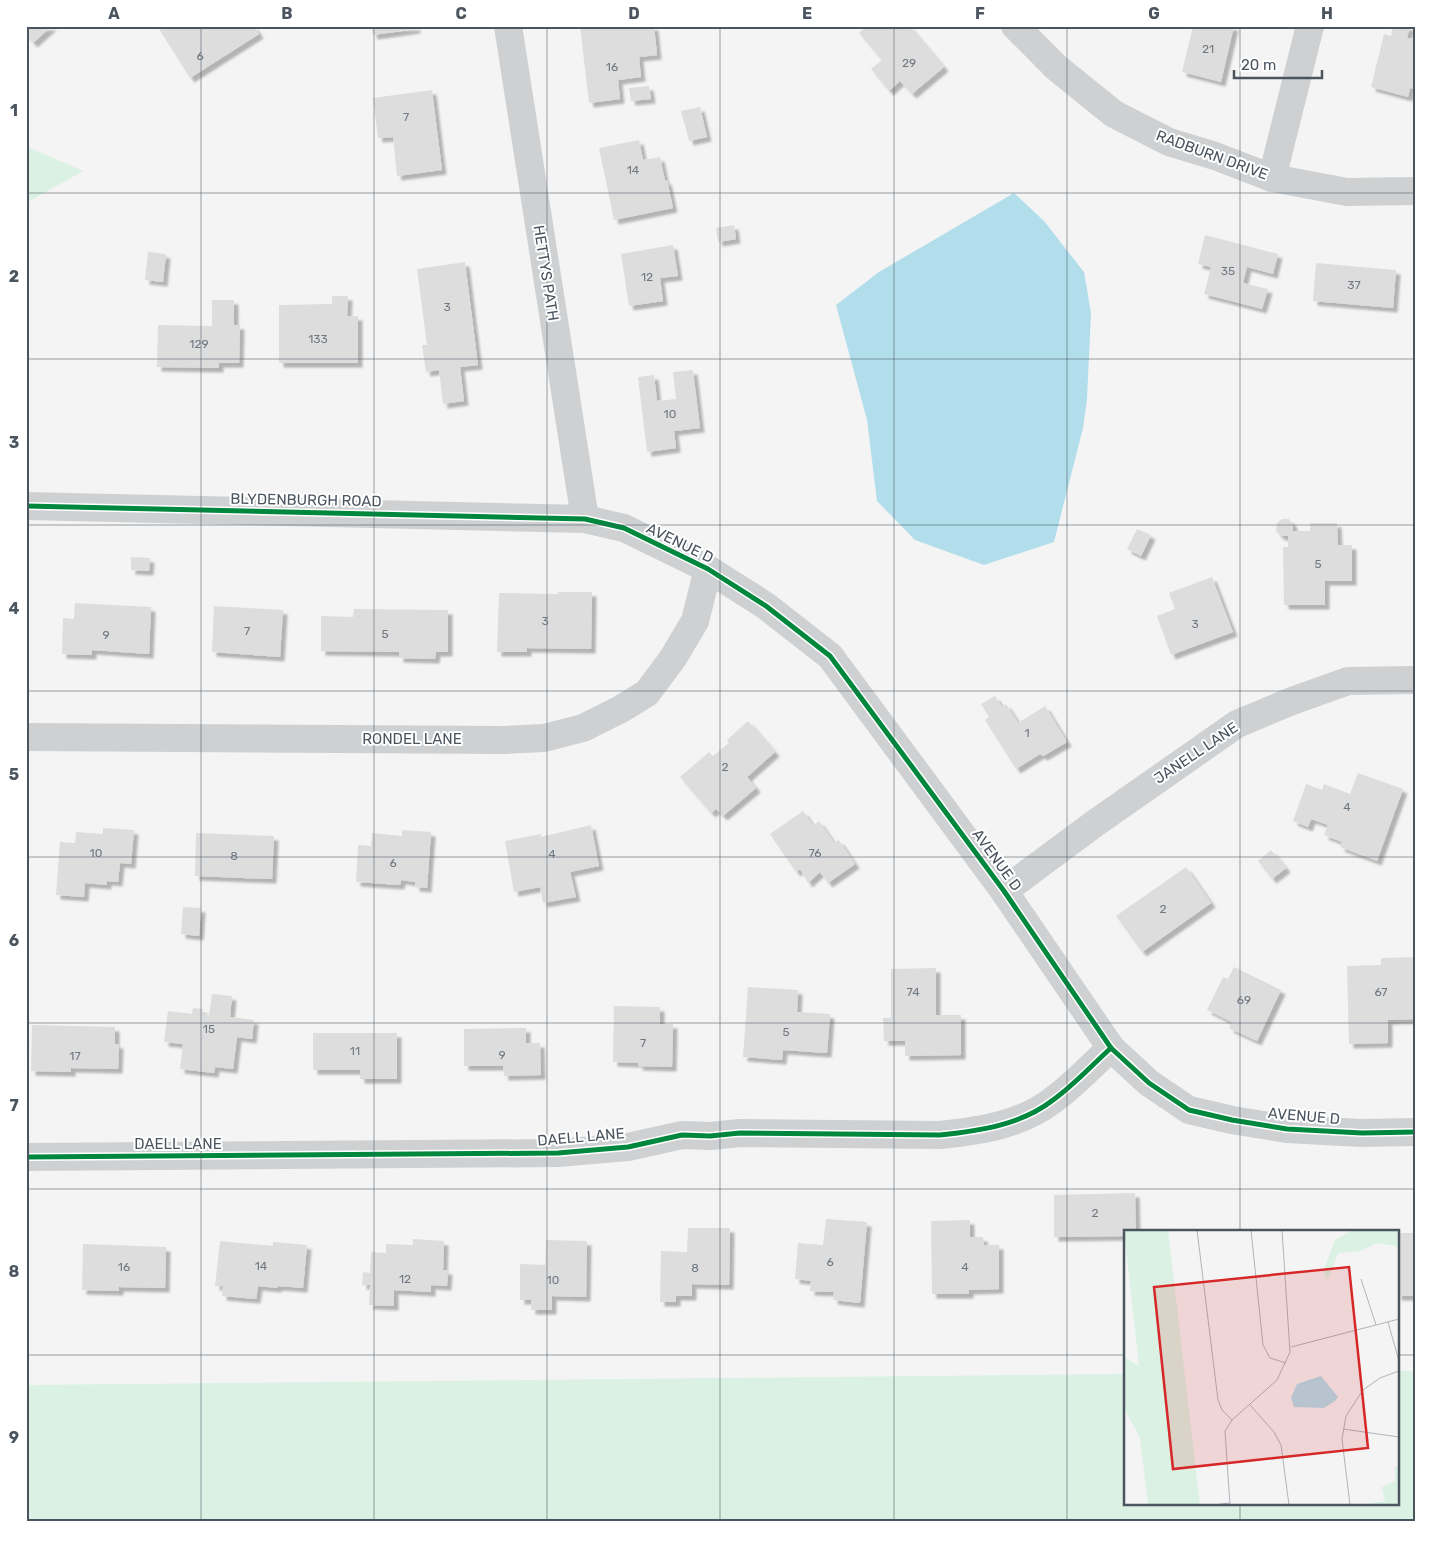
<svg xmlns="http://www.w3.org/2000/svg" width="1441" height="1548" viewBox="0 0 1441 1548" font-family="Rubik,sans-serif">
	<style>
		.green { fill: #daf1e4 }
		.water { fill: #b2deec }
		.building { fill: #ddddde; filter: url(#shadow) }
		.lines { fill: none; stroke-linecap: round; stroke-linejoin: round }
		.minor { stroke: #ced0d2; stroke-width: 28 }
		.cycleway-casing { stroke: #fff; stroke-width: 8 }
		.cycleway { stroke: #00873e; stroke-width: 5 }
		.grid { fill: none; stroke: #4b5560; stroke-width: 1; stroke-opacity: 0.55 }
		.labels { text-anchor: middle; dominant-baseline: central; stroke-width: 4; stroke-linejoin: round; paint-order: stroke }
		.number-label { font-size: 12px; fill: #707880 }
		.street-label { font-size: 15px; fill: #4b5560; stroke: #fff }
		.inset-road { fill: none; stroke: #b0b4b9; stroke-width: 1 }
		.view { fill: #d62828; fill-opacity: 0.15; stroke: #d62828; stroke-width: 2.5 }
		.inset-edge { fill: none; stroke: #4b5560; stroke-width: 2.5 }
		.neatline { fill: none; stroke: #4b5560; stroke-width: 2 }
		.grid-label { font-size: 16px; text-anchor: middle; font-weight: bold; fill: #4b5560 }
	</style>
	<defs>
		<filter id="shadow"><feDropShadow dx="4.5" dy="4.5" stdDeviation="1" flood-color="#0004"/></filter>
	</defs>
	<rect width="100%" height="100%" fill="#f4f4f4"/>
	<g class="green">
		<polygon points="26,146 83,171 26,203"/>
		<polygon points="1397,1371 1415,1371 1415,1522 26,1522 26,1385 1125,1374 1125,1504 1397,1504"/>
	</g>
	<polygon class="water" points="1014,193 1044,221 1084,272 1091,313 1087,399 1083,428 1054,542 984,565 915,540 877,501 867,420 836,305 879,272"/>
	<g class="building">
		<polygon points="26,26 52,26 33,43 26,35"/>
		<polygon points="160,26 254,26 259,34 190,78 158,27"/>
		<polygon points="371,26 416,26 416,29 373,35"/>
		<polygon points="580,26 654,26 657,55 639,57 641,77 618,80 620,99 589,103"/>
		<polygon points="867,26 909,26 944,67 912,94 900,81 889,91 871,69 882,60 859,33"/>
		<polygon points="1193,26 1234,26 1221,82 1182,72"/>
		<polygon points="1393,26 1410,26 1407,38 1415,39 1415,89 1410,88 1408,97 1371,87 1384,34 1391,36"/>
		<polygon points="649,86 651,99 631,101 629,88"/>
		<polygon points="432,90 442,170 397,176 393,137 378,138 373,98"/>
		<polygon points="700,107 707,137 689,141 681,111"/>
		<polygon points="639,140 643,160 660,157 665,181 667,180 673,208 614,220 599,148"/>
		<polygon points="734,225 736,239 718,242 716,228"/>
		<polygon points="1205,235 1278,254 1273,274 1247,267 1243,283 1268,289 1262,309 1204,294 1211,267 1198,264"/>
		<polygon points="673,245 678,276 660,278 663,301 629,306 621,254"/>
		<polygon points="148,252 166,254 163,282 145,280"/>
		<polygon points="465,262 478,365 460,367 464,401 443,404 439,370 426,372 422,345 427,345 417,269"/>
		<polygon points="1316,263 1396,270 1393,308 1313,301"/>
		<polygon points="332,296 348,296 347,316 358,316 358,363 279,363 279,305 332,304"/>
		<polygon points="212,300 234,300 234,325 240,325 239,363 219,363 219,368 157,367 158,325 212,326"/>
		<polygon points="693,370 700,428 674,431 676,448 647,452 638,377 654,375 657,401 676,399 673,372"/>
		<polygon points="1282,519 1289,519 1293,524 1293,531 1310,531 1310,523 1337,523 1338,545 1352,545 1352,581 1325,581 1325,605 1284,605 1283,547 1288,547 1288,536 1281,536 1276,531 1277,523"/>
		<polygon points="1137,529 1151,535 1141,556 1127,549"/>
		<polygon points="131,557 150,558 149,571 131,570"/>
		<polygon points="1212,577 1233,632 1171,655 1157,616 1175,609 1169,593"/>
		<polygon points="558,592 592,592 591,649 527,648 527,652 497,652 499,593 558,594"/>
		<polygon points="75,603 151,607 149,654 92,650 92,655 62,654 63,618 74,619"/>
		<polygon points="214,606 283,610 280,657 212,652"/>
		<polygon points="354,609 448,610 448,652 436,652 435,659 399,658 399,652 321,651 321,616 353,617"/>
		<polygon points="995,696 1002,707 1006,704 1018,723 1045,706 1067,742 1043,756 1040,754 1016,769 985,720 989,717 981,704"/>
		<polygon points="748,721 775,752 747,777 756,788 723,816 716,809 711,813 680,777 709,752 713,756 729,743 727,740"/>
		<polygon points="1358,773 1403,789 1377,861 1340,847 1342,842 1324,835 1328,825 1311,819 1308,827 1293,821 1306,784 1322,790 1324,784 1350,794"/>
		<polygon points="803,811 813,826 819,821 834,843 839,840 855,864 828,883 820,872 808,883 800,869 796,872 770,834"/>
		<polygon points="591,825 599,866 570,872 576,897 543,903 540,887 514,892 505,841 541,834 541,837"/>
		<polygon points="103,828 134,830 131,864 120,863 118,882 107,881 107,885 85,883 84,897 56,895 60,842 75,843 76,832 103,834"/>
		<polygon points="402,830 431,832 427,888 415,887 415,882 401,880 400,885 356,882 358,845 371,846 372,833 402,836"/>
		<polygon points="196,833 274,836 272,879 195,876"/>
		<polygon points="1271,850 1286,868 1272,879 1258,861"/>
		<polygon points="1186,867 1211,903 1142,952 1116,916"/>
		<polygon points="183,907 201,908 199,936 181,934"/>
		<polygon points="1415,957 1415,1019 1388,1020 1388,1043 1349,1044 1347,966 1381,965 1381,958"/>
		<polygon points="1234,967 1281,990 1257,1041 1229,1028 1232,1022 1207,1010 1223,977 1228,979"/>
		<polygon points="936,968 936,1015 961,1015 961,1055 905,1056 905,1041 884,1041 883,1018 891,1018 891,969"/>
		<polygon points="748,987 798,990 797,1012 830,1014 827,1053 783,1050 782,1060 743,1057"/>
		<polygon points="212,994 232,996 230,1017 254,1020 252,1039 237,1037 233,1069 215,1067 214,1073 180,1069 183,1044 164,1042 168,1011 192,1014 193,1008 203,1009 202,1014 209,1015"/>
		<polygon points="614,1006 660,1007 660,1024 673,1024 672,1067 638,1066 639,1063 613,1062"/>
		<polygon points="32,1025 115,1027 115,1044 119,1044 118,1069 71,1068 71,1072 31,1071"/>
		<polygon points="526,1028 526,1043 540,1043 541,1075 504,1076 503,1066 464,1066 464,1029"/>
		<polygon points="313,1033 397,1033 397,1079 360,1079 360,1070 313,1070"/>
		<polygon points="1135,1193 1136,1232 1125,1232 1125,1236 1054,1237 1054,1195"/>
		<polygon points="826,1219 867,1222 860,1303 833,1300 834,1292 810,1291 811,1281 795,1279 798,1243 823,1245"/>
		<polygon points="970,1220 970,1237 983,1237 984,1245 999,1245 999,1289 969,1290 969,1294 932,1294 931,1221"/>
		<polygon points="688,1228 730,1228 729,1285 692,1284 692,1296 676,1296 676,1302 660,1302 661,1251 687,1252"/>
		<rect x="1397" y="1233" width="18" height="63"/>
		<polygon points="413,1239 444,1241 443,1270 448,1270 447,1286 431,1285 431,1292 394,1290 394,1306 369,1305 370,1285 362,1285 363,1272 370,1273 371,1252 386,1253 386,1244 413,1245"/>
		<polygon points="546,1240 587,1241 586,1297 552,1296 552,1310 531,1310 531,1300 520,1300 520,1264 545,1265"/>
		<polygon points="220,1241 273,1246 273,1242 307,1245 303,1288 278,1286 277,1288 258,1286 256,1299 222,1296 223,1286 215,1286"/>
		<polygon points="83,1244 166,1247 165,1288 119,1287 119,1291 82,1290"/>
	</g>
	<g class="lines">
		<g class="minor">
			<polyline points="508,26 585,519"/>
			<polyline points="1015,26 1057,68 1114,114 1169,142 1215,156 1272,178 1347,192 1415,191"/>
			<polyline points="1272,178 1310,26"/>
			<polyline points="26,506 585,519 624,528 708,569 766,606 830,656 1004,891 1111,1048 1149,1083 1189,1110 1232,1120 1287,1129 1362,1133 1415,1132"/>
			<polyline points="26,737 505,740 544,738 583,728 621,709 647,693 673,658 695,621 708,569"/>
			<polyline points="1004,891 1094,824 1237,724 1292,701 1348,681 1415,680"/>
			<path d="M26,1157L558,1153L628,1147L682,1135L710,1136L740,1133L940,1135C979,1131 1021,1125 1053,1100C1074,1085 1092,1065 1111,1048"/>
		</g>
		<g class="cycleway-casing">
			<g id="cycleway">
				<polyline points="26,506 585,519 624,528 708,569 766,606 830,656 1004,891 1111,1048 1149,1083 1189,1110 1232,1120 1287,1129 1362,1133 1415,1132"/>
				<path d="M26,1157L558,1153L628,1147L682,1135L710,1136L740,1133L940,1135C979,1131 1021,1125 1053,1100C1074,1085 1092,1065 1111,1048"/>
			</g>
		</g>
		<use href="#cycleway" class="cycleway"/>
	</g>
	<path class="grid" d="M201,26V1522M374,26V1522M547,26V1522M720,26V1522M894,26V1522M1067,26V1522M1240,26V1232M26,193H1415M26,359H1415M26,525H1415M26,691H1415M26,857H1415M26,1023H1415M26,1189H1415M26,1355H1125M1397,1355H1415M1240,1504V1522"/>
	<g class="labels">
		<g class="number-label">
			<text x="1208" y="49">21</text>
			<text x="200" y="56">6</text>
			<text x="909" y="63">29</text>
			<text x="612" y="67">16</text>
			<text x="406" y="117">7</text>
			<text x="633" y="170">14</text>
			<text x="1228" y="271">35</text>
			<text x="647" y="277">12</text>
			<text x="1354" y="285">37</text>
			<text x="447" y="307">3</text>
			<text x="318" y="339">133</text>
			<text x="199" y="344">129</text>
			<text x="670" y="414">10</text>
			<text x="1318" y="564">5</text>
			<text x="545" y="621">3</text>
			<text x="1195" y="624">3</text>
			<text x="247" y="631">7</text>
			<text x="385" y="634">5</text>
			<text x="106" y="635">9</text>
			<text x="1027" y="733">1</text>
			<text x="725" y="767">2</text>
			<text x="1347" y="807">4</text>
			<text x="96" y="853">10</text>
			<text x="815" y="853">76</text>
			<text x="552" y="854">4</text>
			<text x="234" y="856">8</text>
			<text x="393" y="863">6</text>
			<text x="1163" y="909">2</text>
			<text x="913" y="992">74</text>
			<text x="1381" y="992">67</text>
			<text x="1244" y="1000">69</text>
			<text x="209" y="1029">15</text>
			<text x="786" y="1032">5</text>
			<text x="643" y="1043">7</text>
			<text x="355" y="1051">11</text>
			<text x="502" y="1055">9</text>
			<text x="75" y="1056">17</text>
			<text x="1095" y="1213">2</text>
			<text x="830" y="1262">6</text>
			<text x="261" y="1266">14</text>
			<text x="124" y="1267">16</text>
			<text x="965" y="1267">4</text>
			<text x="695" y="1268">8</text>
			<text x="405" y="1279">12</text>
			<text x="553" y="1280">10</text>
		</g>
		<g class="street-label">
			<text transform="translate(1212 155) rotate(20)">RADBURN DRIVE</text>
			<text transform="translate(546 273) rotate(81)">HETTYS PATH</text>
			<text transform="translate(306 500) rotate(1)">BLYDENBURGH ROAD</text>
			<text transform="translate(680 543) rotate(26)">AVENUE D</text>
			<text x="412" y="739">RONDEL LANE</text>
			<text transform="translate(1196 753) rotate(-34)">JANELL LANE</text>
			<text transform="translate(997 860) rotate(54)">AVENUE D</text>
			<text transform="translate(1304 1116) rotate(5)">AVENUE D</text>
			<text transform="translate(581 1137) rotate(-5)">DAELL LANE</text>
			<text x="178" y="1144">DAELL LANE</text>
		</g>
	</g>
	<g transform="translate(1124 1230)">
		<rect width="275" height="275" fill="#f4f4f4"/>
		<path d="M0,0H44L76,275H24L16,208L0,178V127L15,136ZM228,0H275V22L272,16L253,13L237,21L214,23L204,50L199,42L211,10ZM275,236V275H239L261,271L258,257L271,251V237Z" fill="#daf1e4"/>
		<path d="M197,146L214,167L211,171L200,178L170,177L167,168L173,154Z" fill="#b2deec"/>
		<path class="inset-road" d="M73,0L94,170L98,180L108,190M127,0L139,115L146,128L162,133M237,49L252,95M264,92L275,131M167,117L275,89M126,175L150,202L157,215L165,275M219,199L275,207M90,275L105,273M106,275L101,201L108,190L153,150L166,122L158,0M226,275L218,209L222,186L239,160L256,148L275,141"/>
		<path class="view" d="M225,37L244,218L49,239L30,57Z"/>
		<rect width="275" height="275" class="inset-edge"/>
	</g>
	<rect width="1441" height="1548" fill="none" stroke="#ffffff" stroke-width="55"/>
	<path d="M1234 70v8h88v-8" fill="none" stroke="#4b5560" stroke-width="2.5"/>
	<text x="1241" y="70" font-size="15" fill="#4b5560" stroke="#ffffff" stroke-width="4" paint-order="stroke">20 m</text>
	<rect x="28" y="28" width="1386" height="1492" class="neatline"/>
	<g class="grid-label">
		<text x="114" y="19">A</text>
		<text x="287" y="19">B</text>
		<text x="461" y="19">C</text>
		<text x="634" y="19">D</text>
		<text x="807" y="19">E</text>
		<text x="980" y="19">F</text>
		<text x="1154" y="19">G</text>
		<text x="1327" y="19">H</text>
		<text x="14" y="116">1</text>
		<text x="14" y="282">2</text>
		<text x="14" y="448">3</text>
		<text x="14" y="614">4</text>
		<text x="14" y="780">5</text>
		<text x="14" y="946">6</text>
		<text x="14" y="1111">7</text>
		<text x="14" y="1277">8</text>
		<text x="14" y="1443">9</text>
	</g>
</svg>
